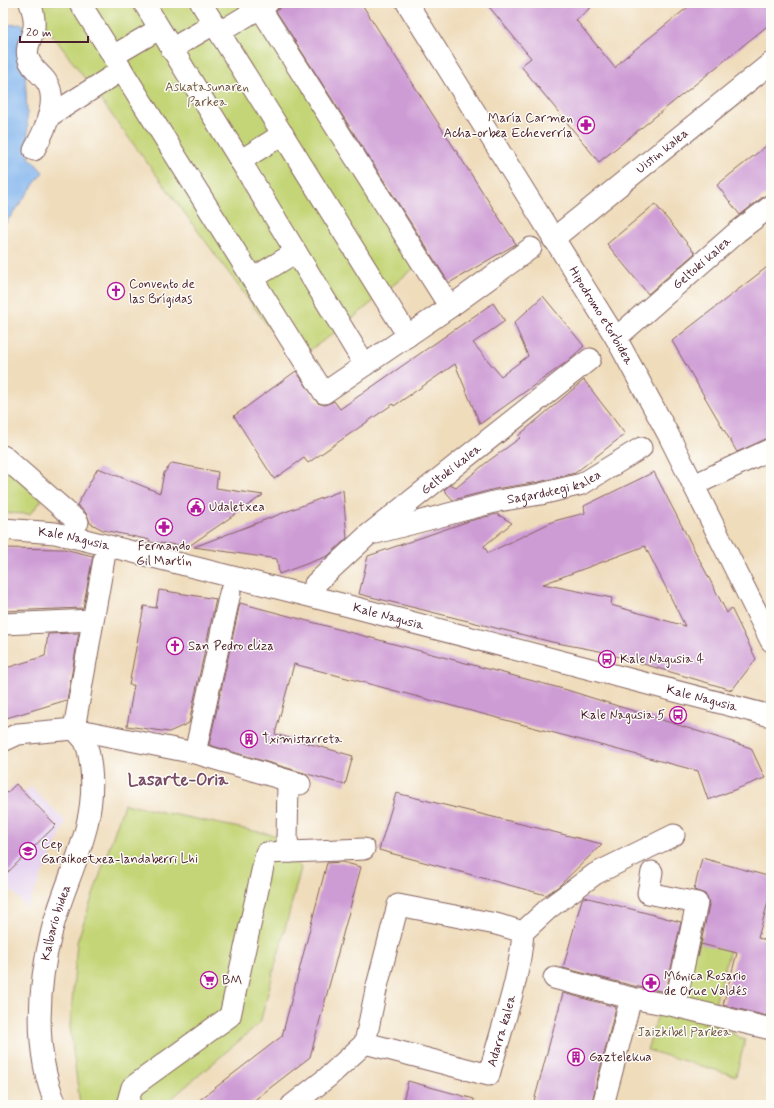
<svg xmlns="http://www.w3.org/2000/svg" width="774" height="1108" viewBox="0 0 774 1108" font-family="Mynerve,sans-serif">
	<style>
		.built { fill: #e6d3f0 }
		.green { fill: #c4d577; stroke: #877a51 }
		.water { fill: #80b4ee; stroke: #656a8c }
		.building { fill: #ce9cd5; fill-rule: evenodd }
		.lines { fill: none; stroke-linecap: round; stroke-linejoin: round }
		.street-casing { stroke: #84615d; stroke-width: 23 }
		.street { stroke: #fff; stroke-width: 21 }
		.labels { text-anchor: middle; dominant-baseline: central; stroke-width: 3; stroke-linejoin: round; paint-order: stroke }
		.park-label { font-size: 13px; fill: #6f5642; stroke: #fdfcf7 }
		.poi-label { font-size: 13px; fill: #4a1f2b; stroke: #fdfcf7; text-anchor: start }
		.street-label { font-size: 13px; fill: #4a1f2b; stroke: #fdfcf7 }
		.district-label { font-size: 17px; font-weight: bold; fill: #784b66; stroke: #fdfcf7 }
	</style>
	<rect width="100%" height="100%" fill="#fdfcf7"/>
	<filter id="ink" filterUnits="userSpaceOnUse"><feTurbulence type="fractalNoise" baseFrequency=".025" numOctaves="2"/><feDisplacementMap in="SourceGraphic" scale="8" xChannelSelector="R" yChannelSelector="G"/><feConvolveMatrix kernelMatrix="1 2 1 2 8 2 1 2 1" color-interpolation-filters="sRGB"/></filter>
	<filter id="wash" filterUnits="userSpaceOnUse"><feTurbulence type="fractalNoise" baseFrequency=".012" numOctaves="4" result="noise"/><feDisplacementMap in="SourceGraphic" scale="16" xChannelSelector="R" yChannelSelector="G"/><feGaussianBlur stdDeviation="0.9" result="paint"/><feColorMatrix in="noise" values="0 0 0 0 0 0 0 0 0 0 0 0 0 0 0 0 0 1.4 0 .05"/><feComposite in="paint" operator="in"/></filter>
	<g filter="url(#wash)">
		<rect width="100%" height="100%" fill="#efdcbb"/>
		<polygon class="built" points="16,784 25,792 31,787 66,822 27,908 3,881 3,797"/>
		<g class="green">
			<polygon points="29,3 253,3 419,264 337,331 294,361"/>
			<polygon points="3,466 42,500 30,514 3,513"/>
			<polygon points="124,804 278,836 301,868 260,1023 164,1105 80,1105 70,1027 77,942"/>
			<polygon points="691,934 731,946 710,1022 745,1040 736,1076 647,1050 661,1005 671,1007"/>
		</g>
		<polygon class="water" points="23,24 29,157 43,172 3,227 3,25"/>
		<g id="blocks">
			<g class="building">
				<polygon points="287,3 361,3 516,244 449,283 276,11"/>
				<polygon points="486,3 596,3 576,20 615,68 623,59 693,3 771,3 771,23 599,162 521,66 531,58"/>
				<polygon points="771,142 771,194 764,196 740,215 717,185"/>
				<polygon points="655,204 695,253 648,294 607,244"/>
				<polygon points="771,264 771,437 737,452 672,341"/>
				<polygon points="543,296 584,346 568,361 480,424 455,364 394,406 393,404 308,463 304,458 274,479 234,416 296,371 318,403 325,405 334,401 340,409 493,303 505,321 473,343 501,376 528,356 514,323"/>
				<polygon points="584,380 625,434 575,473 539,482 495,489 453,500 444,490 450,485 456,488 487,462 520,438 518,436"/>
				<polygon points="172,463 218,472 216,488 263,495 189,546 149,542 150,540 103,530 90,523 86,513 77,505 98,468 160,493 164,473"/>
				<path d="M654,472L727,613L731,608L756,659L732,690L599,651L552,642L359,594L368,556L469,521L497,514L512,523L484,546L488,553L554,521L585,513L584,506ZM645,546L685,626L611,605L612,598L543,584Z"/>
				<polygon points="343,490 347,538 328,556 279,574 277,559 194,547"/>
				<polygon points="3,548 64,549 93,556 83,608 3,611"/>
				<polygon points="159,590 216,599 189,723 169,732 127,726 134,685 129,685 144,606 156,608"/>
				<polygon points="240,603 567,690 751,748 765,778 708,800 698,771 294,664 275,734 353,756 345,785 209,745"/>
				<polygon points="79,633 67,700 3,719 3,669 45,656 48,634"/>
				<polygon points="16,784 56,825 3,877 3,797"/>
				<polygon points="396,793 602,844 559,886 546,895 379,850"/>
				<polygon points="702,858 771,877 771,891 758,938 771,941 771,1017 723,1005 737,953 701,944 698,957 709,905 708,900 705,894 694,890"/>
				<polygon points="342,862 361,867 310,1057 248,1105 193,1105 282,1036 327,863"/>
				<polygon points="585,897 681,922 666,992 634,986 563,968 582,899"/>
				<polygon points="563,993 616,1007 591,1105 533,1105"/>
				<polygon points="408,1081 474,1099 473,1105 402,1105"/>
			</g>
		</g>
	</g>
	<g filter="url(#ink)">
		<use href="#blocks" fill-opacity="0" stroke="#84615d" stroke-width="1"/>
		<g class="lines">
			<g class="street-casing">
				<g id="street">
					<path d="M30,3C33,11 35,18 34,27C33,36 25,47 28,57C31,68 39,72 46,81C60,101 44,132 34,150"/>
					<polyline points="80,3 324,393 450,307"/>
					<polyline points="144,3 365,365"/>
					<polyline points="201,3 408,336"/>
					<polyline points="257,3 450,307 531,248"/>
					<path id="s1" d="M407,3L616,338L668,434L771,641"/>
					<polyline points="220,32 268,3"/>
					<polyline points="171,49 214,24"/>
					<polyline points="113,56 159,29"/>
					<polyline points="48,117 122,70"/>
					<polyline points="240,161 283,134"/>
					<path id="s2" d="M553,239L771,63"/>
					<polyline points="252,279 296,252"/>
					<path id="s3" d="M616,338L737,232L771,206"/>
					<polyline points="3,456 78,522"/>
					<polyline points="694,485 771,449"/>
					<path id="s4" d="M3,529L55,533L85,540L349,606L771,716"/>
					<path id="s5" d="M376,533L498,501L541,494L582,484L641,448"/>
					<path id="s6" d="M315,584L368,535L590,359"/>
					<polyline points="3,624 93,620"/>
					<polyline points="74,729 104,559"/>
					<polyline points="3,741 18,734 74,729 195,753 300,784"/>
					<polyline points="195,753 230,593"/>
					<polyline points="288,781 287,840 290,852"/>
					<path id="s7" d="M523,932L496,924L398,905L376,990L365,1043L489,1075C501,1029 520,979 523,932L549,908L595,874L674,835"/>
					<polyline points="554,978 631,998 603,1105"/>
					<polyline points="631,998 675,1006 697,903 648,893 652,872"/>
					<polyline points="675,1006 771,1029"/>
					<path id="s8" d="M56,1105C33,1051 38,985 52,930C67,874 97,829 91,769C90,760 89,748 84,740C81,736 77,732 74,729"/>
					<polyline points="127,1105 132,1087 230,1016 266,853 364,849"/>
					<polyline points="292,1105 328,1077 365,1043"/>
				</g>
			</g>
			<use href="#street" class="street"/>
		</g>
	</g>
	<defs>
		<g id="pharmacy-ring" transform="scale(0.9)"><circle r="9.5" fill="#fdfcf7" stroke="#b5179e" stroke-width="1.5"/><path d="M-2-6h4v4h4v4h-4v4h-4v-4h-4v-4h4Z" fill="#b5179e"/></g>
		<g id="church-ring" transform="scale(0.9)"><circle r="9.5" fill="#fdfcf7" stroke="#b5179e" stroke-width="1.5"/><path d="M-1.2-6h2.4v3.5h3.3v2.4h-3.3V6h-2.4V-.1h-3.3v-2.4h3.3Z" fill="#b5179e"/></g>
		<g id="civic-ring" transform="scale(0.9)"><circle r="9.5" fill="#fdfcf7" stroke="#b5179e" stroke-width="1.5"/><path d="M-.6-6.5H3V-4.5H.6V-3L4-1V1h2V6H-6V1h2V-1L-.6-3ZM-1.2 2.5V6h2.4V2.5Z" fill="#b5179e"/></g>
		<g id="bus-ring" transform="scale(0.9)"><circle r="9.5" fill="#fdfcf7" stroke="#b5179e" stroke-width="1.5"/><path d="M-5-6H5V4H4V6H2V4H-2V6H-4V4H-5ZM-3.5-4V0h7V-4ZM-3.5 1.2v1.5H-2V1.2ZM2 1.2v1.5H3.5V1.2Z" fill="#b5179e"/></g>
		<g id="building-ring" transform="scale(0.9)"><circle r="9.5" fill="#fdfcf7" stroke="#b5179e" stroke-width="1.5"/><path d="M-4-6H4V6H1V3H-1V6H-4ZM-2.5-4.3h1.7v1.8h-1.7ZM.8-4.3h1.7v1.8H.8ZM-2.5-1h1.7V.8h-1.7ZM.8-1h1.7V.8H.8Z" fill="#b5179e"/></g>
		<g id="school-ring" transform="scale(0.9)"><circle r="9.5" fill="#fdfcf7" stroke="#b5179e" stroke-width="1.5"/><path d="M0-5L7-2L0 1L-7-2ZM-4 1L0 2.5L4 1V4Q0 6-4 4Z" fill="#b5179e"/></g>
		<g id="supermarket-ring" transform="scale(0.9)"><circle r="9.5" fill="#fdfcf7" stroke="#b5179e" stroke-width="1.5"/><path d="M-6-5.5h2.5l.6 2H6L4.5 2H-2.5L-4.4-4H-6ZM-1.5 3.2a1.3 1.3 0 1 0 .1 0ZM3 3.2a1.3 1.3 0 1 0 .1 0Z" fill="#b5179e"/></g>
	</defs>
	<g fill-rule="evenodd">
		<use href="#pharmacy-ring" x="586" y="125"/>
		<use href="#church-ring" x="116" y="291"/>
		<use href="#civic-ring" x="196" y="507"/>
		<use href="#pharmacy-ring" x="164" y="527"/>
		<use href="#church-ring" x="175" y="646"/>
		<use href="#bus-ring" x="607" y="659"/>
		<use href="#bus-ring" x="678" y="715"/>
		<use href="#building-ring" x="249" y="739"/>
		<use href="#school-ring" x="28" y="851"/>
		<use href="#supermarket-ring" x="209" y="980"/>
		<use href="#pharmacy-ring" x="651" y="983"/>
		<use href="#building-ring" x="576" y="1057"/>
	</g>
	<g class="labels">
		<g class="park-label">
			<text x="207" y="87">Askatasunaren<tspan x="207" dy="15">Parkea</tspan></text>
			<text x="684" y="1032">Jaizkibel Parkea</text>
		</g>
		<g class="poi-label">
			<text x="573" y="118" text-anchor="end">María Carmen<tspan x="573" dy="15">Acha-orbea Echeverría</tspan></text>
			<text x="129" y="284">Convento de<tspan x="129" dy="15">las Brígidas</tspan></text>
			<text x="209" y="507">Udaletxea</text>
			<text x="164" y="546" text-anchor="middle">Fernando<tspan x="164" dy="15">Gil Martín</tspan></text>
			<text x="188" y="646">San Pedro eliza</text>
			<text x="620" y="659">Kale Nagusia 4</text>
			<text x="665" y="715" text-anchor="end">Kale Nagusia 5</text>
			<text x="262" y="739">Tximistarreta</text>
			<text x="41" y="844">Cep<tspan x="41" dy="15">Garaikoetxea-landaberri Lhi</tspan></text>
			<text x="664" y="976">Mónica Rosario<tspan x="664" dy="15">de Orue Valdés</tspan></text>
			<text x="222" y="980">BM</text>
			<text x="589" y="1057">Gaztelekua</text>
		</g>
		<g class="street-label">
			<text stroke="none"><textPath href="#s2" startOffset="140">Uistin kalea</textPath></text>
			<text stroke="none"><textPath href="#s3" startOffset="114">Geltoki kalea</textPath></text>
			<text stroke="none"><textPath href="#s1" startOffset="368">Hipodromo etorbidea</textPath></text>
			<text stroke="none"><textPath href="#s6" startOffset="178">Geltoki kalea</textPath></text>
			<text stroke="none"><textPath href="#s5" startOffset="184">Sagardotegi kalea</textPath></text>
			<text stroke="none"><textPath href="#s4" startOffset="72">Kale Nagusia</textPath></text>
			<text stroke="none"><textPath href="#s4" startOffset="396">Kale Nagusia</textPath></text>
			<text stroke="none"><textPath href="#s4" startOffset="720">Kale Nagusia</textPath></text>
			<text stroke="none"><textPath href="#s8" startOffset="186">Kalbario bidea</textPath></text>
			<text stroke="none"><textPath href="#s7" startOffset="444">Adarra kalea</textPath></text>
		</g>
		<g class="district-label">
			<text x="178" y="780">Lasarte-Oria</text>
		</g>
	</g>
	<rect width="774" height="1108" fill="none" stroke="#fdfcf7" stroke-width="16"/>
	<path d="M20 36v6h68v-6" fill="none" stroke="#4a1f2b" stroke-width="2"/>
	<text x="26" y="36" font-size="12" fill="#4a1f2b" stroke="#fdfcf7" stroke-width="3" paint-order="stroke">20 m</text>
</svg>
